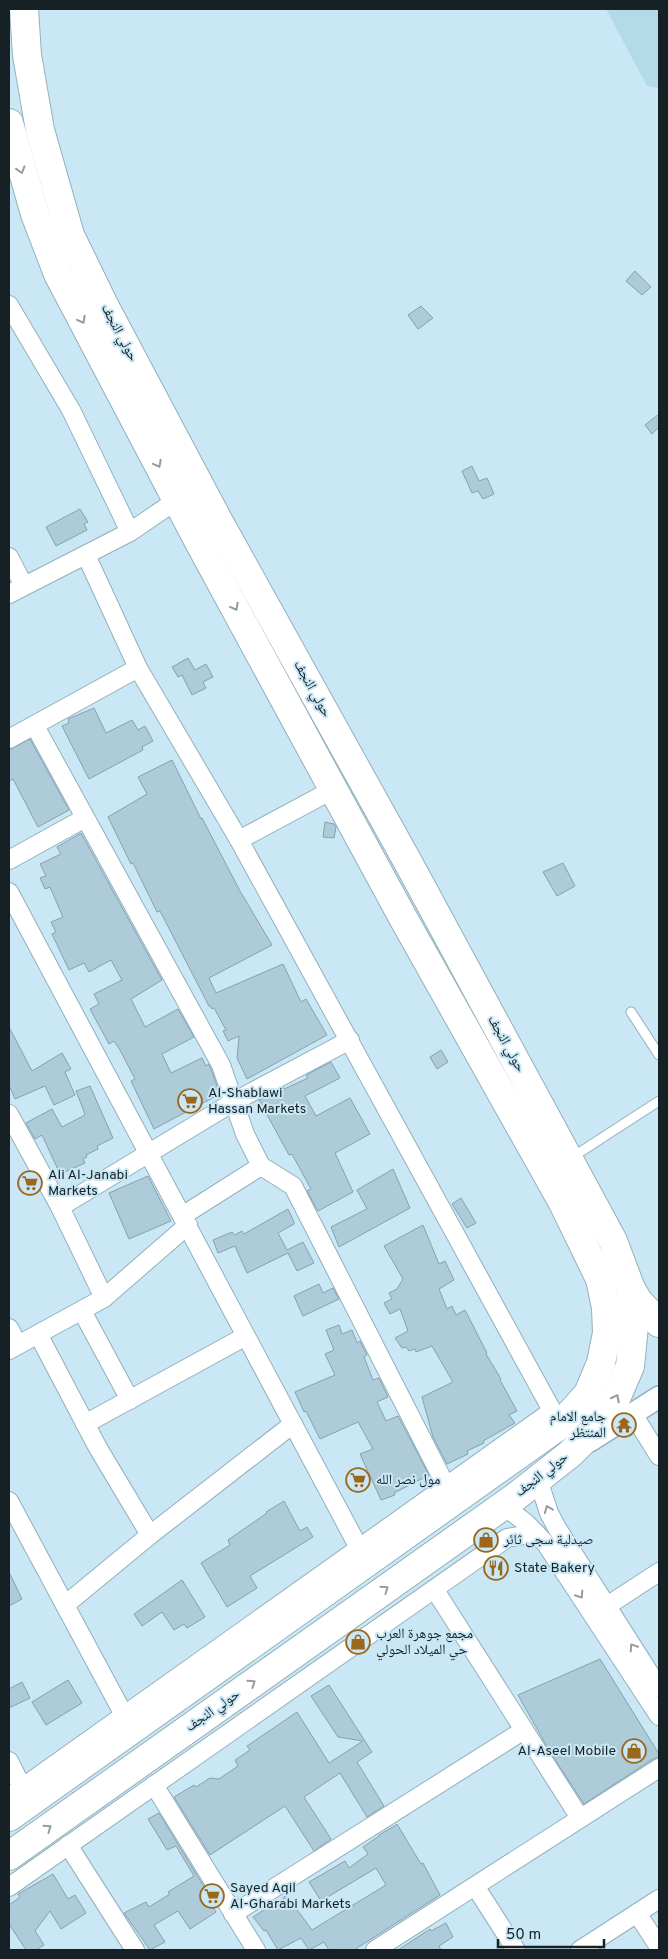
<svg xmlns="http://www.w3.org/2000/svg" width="668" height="1959" viewBox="0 0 668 1959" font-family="Overpass,'Noto Naskh Arabic',sans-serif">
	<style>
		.built { fill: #b4daea }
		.building { fill: #adcbd8; stroke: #85a2ae }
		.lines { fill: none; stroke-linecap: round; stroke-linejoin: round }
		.service-casing { stroke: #93b0bc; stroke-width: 11 }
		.minor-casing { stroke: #93b0bc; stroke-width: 20 }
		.tertiary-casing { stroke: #93b0bc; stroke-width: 24 }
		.primary-casing { stroke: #93b0bc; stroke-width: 30 }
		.service { stroke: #fff; stroke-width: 9 }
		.minor { stroke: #fff; stroke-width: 18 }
		.tertiary { stroke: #fff; stroke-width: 21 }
		.primary { stroke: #fff; stroke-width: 28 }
		.oneway { stroke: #969b9d }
		.labels { text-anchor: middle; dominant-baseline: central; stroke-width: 4; stroke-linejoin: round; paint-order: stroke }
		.street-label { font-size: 14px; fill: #152125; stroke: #c9e7f4 }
		.poi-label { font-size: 14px; fill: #152125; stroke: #c9e7f4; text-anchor: start }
	</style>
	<rect width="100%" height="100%" fill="#c9e7f4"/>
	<polygon class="built" points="606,9 659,9 659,88 647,86"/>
	<g class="building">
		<polygon points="635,271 651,287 642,295 626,281"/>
		<polygon points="421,306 433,318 418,329 408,315"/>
		<polygon points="659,414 659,427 652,434 645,425"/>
		<polygon points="472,466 479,481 487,478 494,494 483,499 478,491 472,493 462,471"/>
		<polygon points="80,509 88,522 84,524 87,530 56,546 46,527"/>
		<polygon points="188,658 195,670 206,664 213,677 203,682 206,688 192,695 182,675 178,677 172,667"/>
		<polygon points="94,708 106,733 132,720 138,730 145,726 153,741 142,747 143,750 89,779 62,726 69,723 68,719"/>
		<polygon points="30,739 69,810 38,827 13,779 9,781 9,750"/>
		<polygon points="172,760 201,819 202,818 240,891 272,945 209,978 216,993 283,964 301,1002 306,999 327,1035 247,1079 237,1058 239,1036 228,1041 223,1031 226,1030 214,1008 212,1009 210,1006 209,1006 160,911 157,912 138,873 133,863 131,864 108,817 147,794 138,777"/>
		<polygon points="325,822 334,824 336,827 334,838 323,837"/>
		<polygon points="81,833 162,980 131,999 145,1027 178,1009 194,1037 162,1054 171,1073 202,1058 206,1066 209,1064 211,1069 220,1094 154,1129 131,1081 135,1079 120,1050 114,1041 109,1044 90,1009 99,1004 94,994 122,980 111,960 89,972 84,963 69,970 52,934 56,932 51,922 63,917 50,887 45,889 40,878 46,876 40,864 61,854 57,847"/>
		<polygon points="563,863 575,886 557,896 543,872"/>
		<polygon points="9,1027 32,1071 62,1053 71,1069 65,1072 75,1095 54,1105 45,1086 15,1099 9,1085"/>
		<polygon points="441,1050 448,1062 437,1069 430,1057"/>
		<polygon points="331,1062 340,1078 305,1096 316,1116 350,1098 370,1134 335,1153 353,1192 318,1211 307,1191 311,1189 292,1154 289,1155 259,1100 283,1087 284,1089 308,1078 306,1075"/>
		<polygon points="90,1086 113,1138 97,1146 98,1149 86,1155 87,1157 83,1159 85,1163 60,1174 42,1135 35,1139 26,1123 52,1109 62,1127 83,1116 85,1114 76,1091"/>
		<polygon points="393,1169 410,1208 339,1247 331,1227 367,1209 357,1190"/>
		<polygon points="148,1176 171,1221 129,1239 109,1193"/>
		<polygon points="461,1198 476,1223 467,1228 452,1204"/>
		<polygon points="288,1209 294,1222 294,1224 278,1233 287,1250 303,1242 314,1263 297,1271 288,1253 247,1273 235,1246 218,1253 213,1240 232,1232 235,1235 242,1231 244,1234"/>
		<polygon points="423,1225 439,1264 445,1261 454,1280 439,1289 447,1309 452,1306 456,1315 465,1310 487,1353 486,1354 501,1379 500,1380 517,1411 509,1415 515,1423 483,1441 484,1443 467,1451 468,1454 447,1464 433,1437 422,1397 453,1382 432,1346 416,1352 415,1349 409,1351 406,1347 402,1348 395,1338 408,1331 400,1309 390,1314 384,1303 392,1299 389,1293 397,1289 403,1279 384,1246"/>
		<polygon points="319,1284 323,1293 333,1288 339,1299 303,1316 294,1296"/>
		<polygon points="339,1325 342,1334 352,1330 357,1343 360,1341 367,1355 364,1357 373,1380 379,1378 388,1397 377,1402 386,1421 398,1416 429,1475 394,1493 395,1495 381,1500 360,1454 373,1449 358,1422 320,1439 306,1411 304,1412 295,1392 335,1375 325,1354 334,1350 326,1330"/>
		<polygon points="284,1501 300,1531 307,1527 313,1537 250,1576 257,1588 227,1607 201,1563 230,1545 228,1540 267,1513 266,1512"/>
		<polygon points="9,1572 22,1599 9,1606"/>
		<polygon points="182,1580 205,1617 187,1628 184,1624 174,1630 162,1612 142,1626 134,1614"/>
		<polygon points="600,1659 659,1754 659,1757 653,1759 584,1804 550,1752 518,1695"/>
		<polygon points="68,1680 82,1703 46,1725 32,1702"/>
		<polygon points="22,1682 30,1698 9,1708 9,1689"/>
		<polygon points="329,1685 372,1752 357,1762 384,1806 367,1817 340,1773 304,1797 331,1839 314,1851 285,1806 210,1855 174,1797 194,1785 196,1787 210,1778 219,1779 238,1766 235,1760 250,1750 247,1746 297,1712 329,1763 363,1741 338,1737 311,1696"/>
		<polygon points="159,1813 209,1895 206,1896 204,1893 216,1912 190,1929 178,1911 154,1925 165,1942 150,1950 124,1913 146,1902 149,1907 170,1894 168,1892 194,1876 176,1846 167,1850 148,1819"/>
		<polygon points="396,1825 397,1824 421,1864 423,1863 440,1895 354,1950 329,1950 324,1942 309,1950 301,1938 278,1950 266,1930 264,1931 253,1917 270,1906 271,1907 281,1901 285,1896 297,1906 295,1907 312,1930 386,1885 376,1868 321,1901 309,1882 345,1861 349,1868 368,1854 363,1847 379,1836 379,1835"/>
		<polygon points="53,1874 68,1899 75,1895 86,1913 61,1929 50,1911 35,1931 44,1945 36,1950 26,1950 9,1924 9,1905 20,1897 18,1894"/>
		<polygon points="446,1923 453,1937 439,1946 441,1950 398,1950 430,1929 431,1931"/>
	</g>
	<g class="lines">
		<g class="service-casing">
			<g id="service">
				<polyline points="631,1012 659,1055"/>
				<polyline points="571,1158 659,1101"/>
			</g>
		</g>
		<g class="minor-casing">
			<g id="minor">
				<polyline points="9,305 71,410 130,532"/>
				<polyline points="86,555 138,668 239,840 560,1425"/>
				<polyline points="9,557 24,586"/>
				<polyline points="9,594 130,532 177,500"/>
				<polyline points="35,726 221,1065 245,1134 261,1166 293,1186 446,1486"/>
				<polyline points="9,739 138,668"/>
				<polyline points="239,840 334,789"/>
				<polyline points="9,860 85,818"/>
				<polyline points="9,892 359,1548"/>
				<polyline points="9,1114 60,1207 104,1298"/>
				<polyline points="60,1207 235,1101 350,1040"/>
				<polyline points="182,1216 261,1166"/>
				<polyline points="82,1311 130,1400"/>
				<polyline points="9,1328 18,1345"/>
				<polyline points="38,1334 98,1448 150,1535"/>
				<polyline points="9,1350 104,1298 188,1225"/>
				<polyline points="633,1414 659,1456"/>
				<polyline points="85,1424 246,1336"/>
				<polyline points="538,1479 549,1513 557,1528 659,1688"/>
				<polyline points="9,1501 124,1715"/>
				<polyline points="503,1505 526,1523 546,1544 659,1716"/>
				<polyline points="435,1590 580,1818"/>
				<polyline points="65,1605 150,1535 293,1424"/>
				<polyline points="607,1606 659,1572"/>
				<polyline points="9,1761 27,1797"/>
				<polyline points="154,1785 256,1950"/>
				<polyline points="9,1797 552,1411"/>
				<polyline points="68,1845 135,1950"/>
				<polyline points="475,1886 516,1950"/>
				<polyline points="9,1887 507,1538 536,1533"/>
				<polyline points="637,1913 659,1947"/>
				<polyline points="233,1914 524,1730"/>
				<polyline points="375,1950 659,1768"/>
				<polyline points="580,1950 659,1899"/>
			</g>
		</g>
		<g class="tertiary-casing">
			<polyline id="tertiary" points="590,1441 659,1397"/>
		</g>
		<g class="primary-casing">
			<g id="primary">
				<polyline points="9,123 35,214 58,274 200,544 402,916 563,1203 600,1279 606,1308 607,1333 601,1363 588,1394 560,1425 9,1817"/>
				<polyline points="631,1289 639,1302 659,1323"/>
				<polyline points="9,1856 514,1498 570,1454 594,1430 615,1401 630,1366 634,1326 631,1289 613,1241 409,864 218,520 104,305 70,235 40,130 27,55 24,9"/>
			</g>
		</g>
		<use href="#service" class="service"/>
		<use href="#minor" class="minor"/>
		<use href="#tertiary" class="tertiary"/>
		<use href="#primary" class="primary"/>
	</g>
	<defs><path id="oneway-chevron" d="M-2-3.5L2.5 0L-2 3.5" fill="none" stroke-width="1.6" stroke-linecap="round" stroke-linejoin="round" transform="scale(1.25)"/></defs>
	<g class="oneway">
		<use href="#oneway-chevron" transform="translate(21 170) rotate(73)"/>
		<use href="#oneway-chevron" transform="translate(82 320) rotate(62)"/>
		<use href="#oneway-chevron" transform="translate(158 464) rotate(62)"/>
		<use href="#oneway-chevron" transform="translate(235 607) rotate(61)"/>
		<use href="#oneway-chevron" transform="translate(616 1398) rotate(-63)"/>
		<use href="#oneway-chevron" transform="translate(548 1509) rotate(-112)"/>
		<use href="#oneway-chevron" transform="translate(385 1589) rotate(-35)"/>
		<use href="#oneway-chevron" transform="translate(580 1595) rotate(57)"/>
		<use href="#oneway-chevron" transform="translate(633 1647) rotate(-123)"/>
		<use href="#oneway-chevron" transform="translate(252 1683) rotate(-35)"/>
		<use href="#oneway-chevron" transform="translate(48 1828) rotate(-35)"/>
	</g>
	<defs>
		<g id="supermarket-ring" transform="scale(1.25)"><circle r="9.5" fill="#c9e7f4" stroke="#9b671d" stroke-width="1.5"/><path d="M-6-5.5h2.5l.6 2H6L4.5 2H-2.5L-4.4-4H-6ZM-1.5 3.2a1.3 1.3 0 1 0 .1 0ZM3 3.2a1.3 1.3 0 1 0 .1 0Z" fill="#9b671d"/></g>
		<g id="temple-ring" transform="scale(1.25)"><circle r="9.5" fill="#c9e7f4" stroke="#9b671d" stroke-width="1.5"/><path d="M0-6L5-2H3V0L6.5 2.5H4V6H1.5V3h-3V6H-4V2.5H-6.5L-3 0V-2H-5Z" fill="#9b671d"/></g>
		<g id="shop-ring" transform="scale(1.25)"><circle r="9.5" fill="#c9e7f4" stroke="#9b671d" stroke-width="1.5"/><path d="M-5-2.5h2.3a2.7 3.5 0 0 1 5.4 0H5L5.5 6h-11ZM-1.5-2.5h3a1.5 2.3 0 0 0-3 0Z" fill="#9b671d"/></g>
		<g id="restaurant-ring" transform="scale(1.25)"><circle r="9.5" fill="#c9e7f4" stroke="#9b671d" stroke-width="1.5"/><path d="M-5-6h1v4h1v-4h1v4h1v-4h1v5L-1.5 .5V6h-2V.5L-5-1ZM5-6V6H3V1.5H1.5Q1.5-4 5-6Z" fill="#9b671d"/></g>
	</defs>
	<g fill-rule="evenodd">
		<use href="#supermarket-ring" x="190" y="1101"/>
		<use href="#supermarket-ring" x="30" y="1183"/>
		<use href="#temple-ring" x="624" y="1425"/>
		<use href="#supermarket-ring" x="358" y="1480"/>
		<use href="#shop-ring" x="486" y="1540"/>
		<use href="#restaurant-ring" x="496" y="1568"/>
		<use href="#shop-ring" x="358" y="1642"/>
		<use href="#shop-ring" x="634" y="1751"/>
		<use href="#supermarket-ring" x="212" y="1896"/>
	</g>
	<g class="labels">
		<g class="street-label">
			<text transform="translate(119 333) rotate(62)">حولي النجف</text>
			<text transform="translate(312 689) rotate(61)">حولي النجف</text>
			<text transform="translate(506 1044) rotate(61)">حولي النجف</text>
			<text transform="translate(542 1475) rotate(-38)">حولي النجف</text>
			<text transform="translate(213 1711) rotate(-35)">حولي النجف</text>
		</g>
		<g class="poi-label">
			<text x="208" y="1093">Al-Shablawi<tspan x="208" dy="16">Hassan Markets</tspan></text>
			<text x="48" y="1175">Ali Al-Janabi<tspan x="48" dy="16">Markets</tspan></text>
			<text x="606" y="1417" text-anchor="end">جامع الامام<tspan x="606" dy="16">المنتظر</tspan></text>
			<text x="376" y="1480">مول نصر الله</text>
			<text x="504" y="1540">صيدلية سجى ثائر</text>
			<text x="514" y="1568">State Bakery</text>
			<text x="376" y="1634">مجمع جوهرة العرب<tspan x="376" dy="16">حي الميلاد الحولي</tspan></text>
			<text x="616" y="1751" text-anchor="end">Al-Aseel Mobile</text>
			<text x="230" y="1888">Sayed Aqil<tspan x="230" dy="16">Al-Gharabi Markets</tspan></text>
		</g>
	</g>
	<rect width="668" height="1959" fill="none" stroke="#152125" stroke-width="20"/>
	<path d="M498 1939v8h106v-8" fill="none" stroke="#152125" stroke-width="2.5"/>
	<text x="506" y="1939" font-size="15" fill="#152125" stroke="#c9e7f4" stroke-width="4" paint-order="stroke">50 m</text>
</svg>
